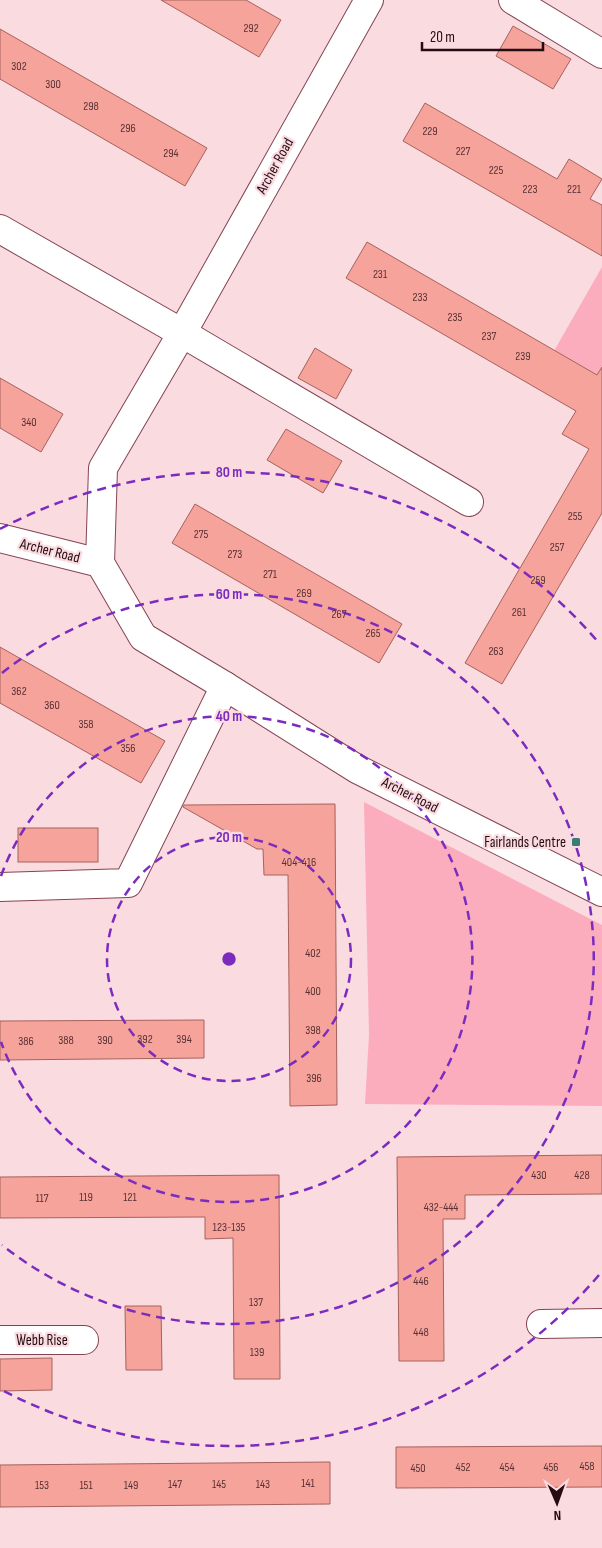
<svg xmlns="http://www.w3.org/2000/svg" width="602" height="1548" viewBox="0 0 602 1548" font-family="'Sofia Sans Condensed',sans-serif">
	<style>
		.green { fill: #fbadbd }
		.building { fill: #f5a39b; stroke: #a6625c }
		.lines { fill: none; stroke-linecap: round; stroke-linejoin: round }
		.street-casing { stroke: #844453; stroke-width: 30 }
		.street { stroke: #fff; stroke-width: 28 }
		.ring { fill: none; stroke: #7b2cbf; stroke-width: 2.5; stroke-dasharray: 9 6 }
		.poi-dot { fill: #377e76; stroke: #fadbe0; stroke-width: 2 }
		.labels { text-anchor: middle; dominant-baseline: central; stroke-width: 4.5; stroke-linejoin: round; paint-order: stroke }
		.number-label { font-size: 12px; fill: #593134 }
		.street-label { font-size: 15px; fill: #250b12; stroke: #fadbe0 }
		.poi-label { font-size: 15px; fill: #250b12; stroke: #fadbe0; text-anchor: end }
		.centre { fill: #7b2cbf; stroke: #fadbe0; stroke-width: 2.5 }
		.ring-label { font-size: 15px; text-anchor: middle; font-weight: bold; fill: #7b2cbf; stroke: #fadbe0; stroke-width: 4.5; stroke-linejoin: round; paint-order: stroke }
	</style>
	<rect width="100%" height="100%" fill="#fadbe0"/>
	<g class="green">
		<polygon points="602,267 602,406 542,372"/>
		<polygon points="364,802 602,925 602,1106 365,1104 369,1035"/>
	</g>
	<g class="building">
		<polygon points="161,0 246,0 281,20 259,57"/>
		<polygon points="513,26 571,59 553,89 496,56"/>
		<polygon points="0,29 207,148 185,186 0,79"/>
		<polygon points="425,103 557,179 569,159 602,179 590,199 602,205 602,256 403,141"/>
		<polygon points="367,242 597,375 602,367 602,513 502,684 465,663 589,449 562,434 576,411 346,278"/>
		<polygon points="315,348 352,370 336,399 298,378"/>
		<polygon points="0,378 63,414 41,452 0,428"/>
		<polygon points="286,429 342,461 323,493 267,460"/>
		<polygon points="195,504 402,624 379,663 172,543"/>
		<polygon points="0,647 165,741 141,783 0,703"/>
		<polygon points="335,804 337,1105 290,1106 288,875 264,875 263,849 257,849 183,807 184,805"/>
		<rect x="18" y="828" width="80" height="34"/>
		<polygon points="204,1020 204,1058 0,1060 0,1021"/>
		<polygon points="602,1155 602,1194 465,1195 465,1219 443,1219 444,1361 399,1361 397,1157"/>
		<polygon points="279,1175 280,1379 234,1379 233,1238 205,1239 205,1217 0,1218 0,1177"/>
		<polygon points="125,1306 161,1306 162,1370 126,1370"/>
		<polygon points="52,1358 52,1390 0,1391 0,1359"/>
		<polygon points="602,1446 602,1487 396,1488 396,1447"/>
		<polygon points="330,1462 330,1504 0,1507 0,1465"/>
	</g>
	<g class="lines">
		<g class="street-casing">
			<g id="street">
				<polyline points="369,0 182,333 103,468 100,563 143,637 225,686 357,769 602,892"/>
				<polyline points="513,0 602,54"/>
				<polyline points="0,229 182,333 469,502"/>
				<polyline points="0,538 100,563"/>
				<polyline points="0,887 128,883 225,686"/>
				<polyline points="541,1324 602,1323"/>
				<polyline points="0,1340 84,1340"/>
			</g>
		</g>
		<use href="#street" class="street"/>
	</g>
	<g class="ring">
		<circle cx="229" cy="959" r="122"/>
		<path d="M1 876A243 243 0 1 1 1 1042"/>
		<path d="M2 673A365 365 0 1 1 2 1245"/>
		<path d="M599 1275A487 487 0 0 1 0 1389M0 529A487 487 0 0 1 599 643"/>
	</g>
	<rect class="poi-dot" x="571" y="837" width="10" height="10" rx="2.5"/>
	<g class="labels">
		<g class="number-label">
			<text x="251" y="28">292</text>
			<text x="19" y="66">302</text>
			<text x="53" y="84">300</text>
			<text x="91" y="106">298</text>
			<text x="128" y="128">296</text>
			<text x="430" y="131">229</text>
			<text x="463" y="151">227</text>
			<text x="171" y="153">294</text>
			<text x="496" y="170">225</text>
			<text x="530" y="189">223</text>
			<text x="574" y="189">221</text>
			<text x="380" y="274">231</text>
			<text x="420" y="297">233</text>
			<text x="455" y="317">235</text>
			<text x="489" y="336">237</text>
			<text x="523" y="356">239</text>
			<text x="29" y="422">340</text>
			<text x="575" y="516">255</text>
			<text x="201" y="534">275</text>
			<text x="557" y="547">257</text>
			<text x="235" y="554">273</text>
			<text x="270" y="574">271</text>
			<text x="538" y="580">259</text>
			<text x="304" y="593">269</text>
			<text x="519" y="612">261</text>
			<text x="339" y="614">267</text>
			<text x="373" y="633">265</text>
			<text x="496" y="651">263</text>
			<text x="19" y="691">362</text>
			<text x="52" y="705">360</text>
			<text x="86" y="724">358</text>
			<text x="128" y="748">356</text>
			<text x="299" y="862">404-416</text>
			<text x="313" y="953">402</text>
			<text x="313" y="991">400</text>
			<text x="313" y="1030">398</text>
			<text x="145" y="1039">392</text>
			<text x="184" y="1039">394</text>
			<text x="66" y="1040">388</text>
			<text x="105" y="1040">390</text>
			<text x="26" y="1041">386</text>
			<text x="314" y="1078">396</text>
			<text x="539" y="1175">430</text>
			<text x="582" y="1175">428</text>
			<text x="86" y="1197">119</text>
			<text x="130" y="1197">121</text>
			<text x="42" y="1198">117</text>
			<text x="441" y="1207">432-444</text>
			<text x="229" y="1227">123-135</text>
			<text x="421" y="1281">446</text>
			<text x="256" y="1302">137</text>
			<text x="421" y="1332">448</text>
			<text x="257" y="1352">139</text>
			<text x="587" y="1466">458</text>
			<text x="463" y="1467">452</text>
			<text x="507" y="1467">454</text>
			<text x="551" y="1467">456</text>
			<text x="418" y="1468">450</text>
			<text x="308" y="1483">141</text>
			<text x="175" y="1484">147</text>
			<text x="219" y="1484">145</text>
			<text x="263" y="1484">143</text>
			<text x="42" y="1485">153</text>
			<text x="86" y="1485">151</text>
			<text x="131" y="1485">149</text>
		</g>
		<g class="street-label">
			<text transform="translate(275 166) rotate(-61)">Archer Road</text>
			<text transform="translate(50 551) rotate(14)">Archer Road</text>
			<text transform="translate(410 795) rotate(27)">Archer Road</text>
			<text x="42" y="1340">Webb Rise</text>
		</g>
		<g class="poi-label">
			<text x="566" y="842">Fairlands Centre</text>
		</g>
	</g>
	<circle cx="229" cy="959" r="8" class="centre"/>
	<g class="ring-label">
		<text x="229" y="477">80 m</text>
		<text x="229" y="599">60 m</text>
		<text x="229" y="721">40 m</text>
		<text x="229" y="842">20 m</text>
	</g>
	<g transform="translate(557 1503) rotate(178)" stroke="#fadbe0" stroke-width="4" paint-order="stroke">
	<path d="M0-4L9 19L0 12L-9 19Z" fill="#250b12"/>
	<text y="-8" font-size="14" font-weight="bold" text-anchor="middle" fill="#250b12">N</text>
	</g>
	<path d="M422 42v8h121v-8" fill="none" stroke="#250b12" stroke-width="2.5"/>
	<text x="430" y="42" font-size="15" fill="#250b12" stroke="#fadbe0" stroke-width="4" paint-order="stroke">20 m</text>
</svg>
